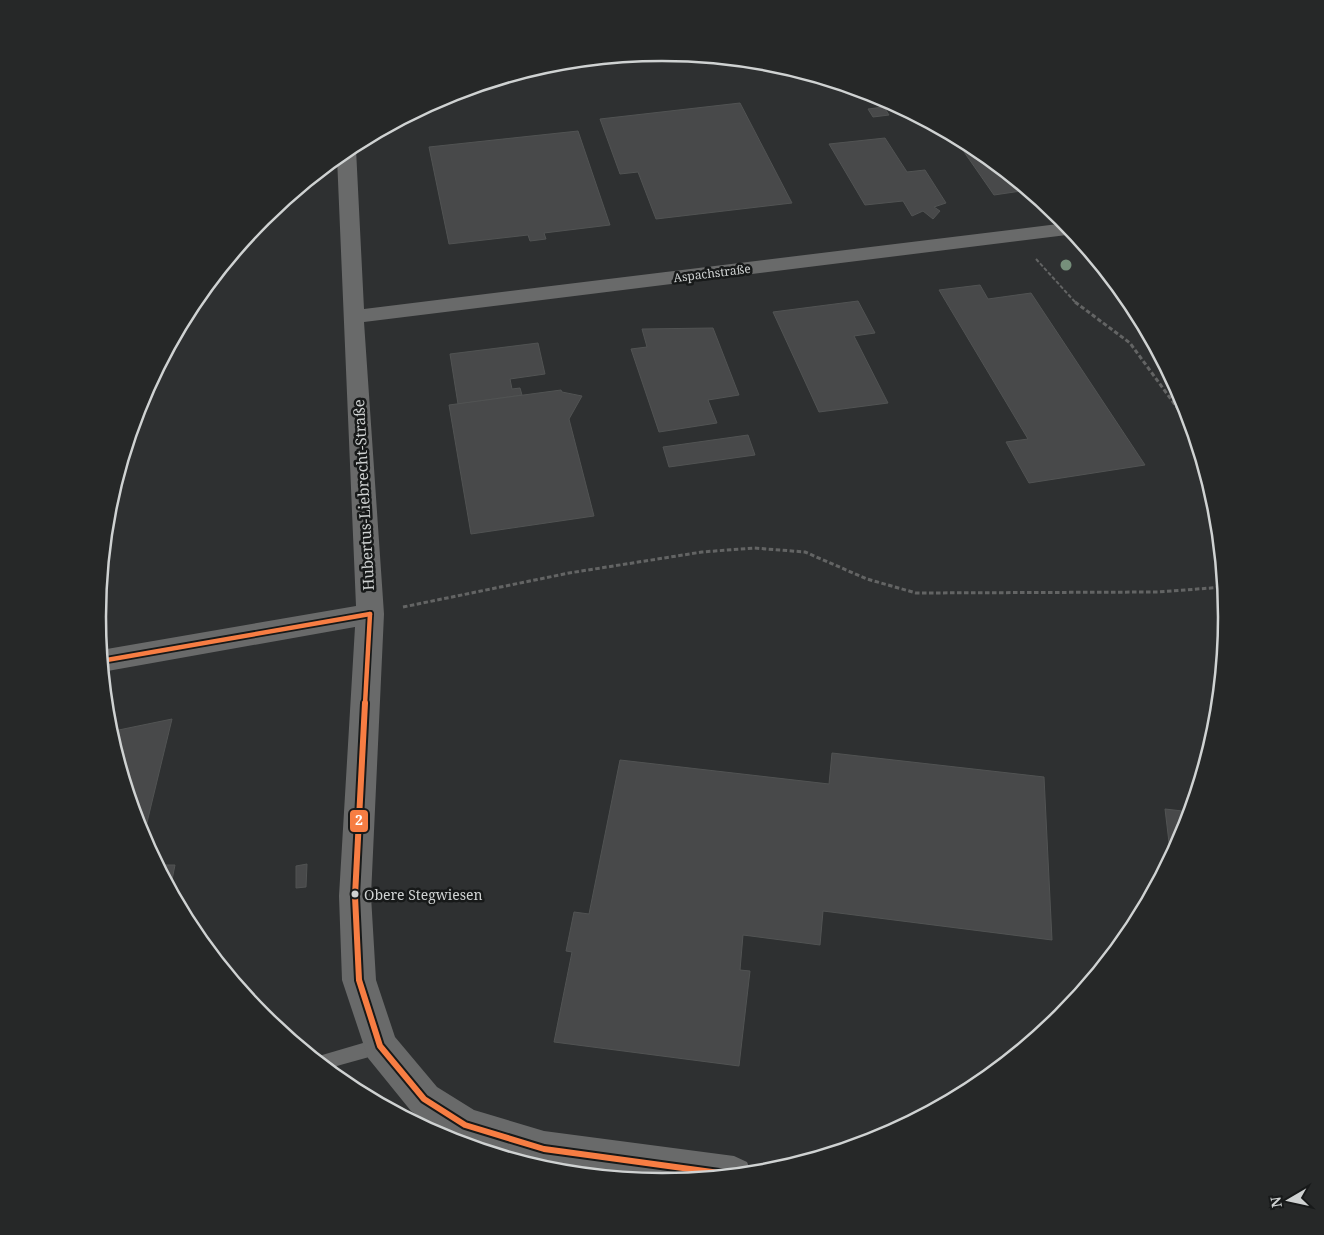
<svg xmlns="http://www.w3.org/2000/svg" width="1324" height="1235" viewBox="0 0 1324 1235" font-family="'Noto Serif',serif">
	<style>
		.building { fill: #48494a; stroke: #515353 }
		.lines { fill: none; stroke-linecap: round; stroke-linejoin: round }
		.path-far1 { stroke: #636464; stroke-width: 2; stroke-dasharray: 4 2; stroke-linecap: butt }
		.path { stroke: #636464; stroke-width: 3; stroke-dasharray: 4.5 2.5; stroke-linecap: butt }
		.lane { fill: #696a6a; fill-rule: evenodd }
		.street { fill: #696a6a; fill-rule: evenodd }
		.secondary { fill: #6a6c6d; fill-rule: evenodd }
		.bus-1-far1-casing { stroke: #171919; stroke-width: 8 }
		.bus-1-casing { stroke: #171919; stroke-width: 10 }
		.bus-1-far1 { stroke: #f77d43; stroke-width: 4.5 }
		.bus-1 { stroke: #f77d43; stroke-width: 6 }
		.tree { fill: #768f7b }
		.bus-dot { fill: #cfd2d2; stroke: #171919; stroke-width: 2 }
		.labels { text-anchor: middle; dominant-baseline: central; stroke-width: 5; stroke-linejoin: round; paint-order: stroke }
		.far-street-label { font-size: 12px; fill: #cfd2d2; stroke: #171919 }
		.bus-label { font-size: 14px; fill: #cfd2d2; stroke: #171919; text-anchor: start }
		.street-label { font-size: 15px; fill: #cfd2d2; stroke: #171919 }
		.rim { fill: none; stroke: #cfd2d2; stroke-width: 2.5 }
		.line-badge { stroke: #171919; stroke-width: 2 }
		.badge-label { font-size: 14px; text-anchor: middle; font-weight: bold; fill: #fff }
	</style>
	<rect width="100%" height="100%" fill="#2e3031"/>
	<g class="building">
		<polygon points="740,103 792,203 656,219 638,172 620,174 600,119"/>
		<polygon points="884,107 889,115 873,117 868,109"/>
		<polygon points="578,131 610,225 544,233 546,239 530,241 528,235 449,244 429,147"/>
		<polygon points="953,136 976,148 1028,190 994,195"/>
		<polygon points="885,138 907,172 925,170 946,203 934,207 940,211 933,219 923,211 912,216 903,201 865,205 829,144"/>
		<polygon points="1111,280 1132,304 1139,318"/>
		<polygon points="980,285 988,299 1031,293 1145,465 1029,483 1006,442 1028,439 939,290"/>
		<polygon points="858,301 875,333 854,336 888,403 819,412 773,312"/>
		<polygon points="713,328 739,395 708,400 717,423 659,432 631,349 647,347 642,329"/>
		<polygon points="538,343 545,374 510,379 512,389 520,388 522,395 458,404 450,354"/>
		<polygon points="561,390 562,392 582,396 569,419 594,516 471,534 449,405"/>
		<polygon points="748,435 755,455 669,467 663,447"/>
		<polygon points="105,532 106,589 100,590"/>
		<polygon points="172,719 143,839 109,732"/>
		<polygon points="832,753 1044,777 1052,940 823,911 820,945 743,935 740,970 750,971 739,1066 554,1042 572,952 566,951 574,912 589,914 620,760 829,784"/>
		<polygon points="1165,809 1191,812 1184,834 1171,859"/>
		<polygon points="307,864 306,887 296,888 296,866"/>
		<polygon points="157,865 175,865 170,890"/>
	</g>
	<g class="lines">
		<polyline class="path-far1" points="1036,259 1076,303"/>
		<g class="path">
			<polyline points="1075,302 1130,343 1192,428"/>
			<polyline points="403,607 569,573 702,552 754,548 805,552 867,579 916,593 1158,592 1224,587"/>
		</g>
		<polygon class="lane" points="380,1038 386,1040 389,1046 386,1052 380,1054 326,1069 312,1058"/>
		<polygon class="street" points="353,145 356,149 364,309 1066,223 1075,234 364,322 384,614 371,896 376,980 395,1037 437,1087 474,1110 544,1131 734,1156 747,1162 752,1174 662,1182 544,1167 452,1138 411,1111 368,1058 342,980 339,896 355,627 102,672 101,650 356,606 337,157"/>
		<polygon class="secondary" points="662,53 673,54 665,58 546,70 539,67 552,63"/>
		<g class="bus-1-far1-casing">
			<g id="bus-1-far1">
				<polyline points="101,661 370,614"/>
				<polyline points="365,704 370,614"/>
			</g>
		</g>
		<g class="bus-1-casing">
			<polyline id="bus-1" points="365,703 355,896 359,980 380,1046 424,1099 465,1125 544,1149 734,1175"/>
		</g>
		<use href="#bus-1-far1" class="bus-1-far1"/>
		<use href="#bus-1" class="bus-1"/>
	</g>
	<circle class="tree" cx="1066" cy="265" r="5.5"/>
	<circle class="bus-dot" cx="355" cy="894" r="4.5"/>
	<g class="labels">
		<g class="far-street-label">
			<text transform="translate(712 273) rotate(-7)">Aspachstraße</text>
		</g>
		<g class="bus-label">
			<text x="364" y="894">Obere Stegwiesen</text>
		</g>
		<g class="street-label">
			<text transform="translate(363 495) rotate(-93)">Hubertus-Liebrecht-Straße</text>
		</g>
	</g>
	<path d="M0 0H1324V1235H0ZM106 617a556 556 0 1 1 1112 0a556 556 0 1 1-1112 0Z" fill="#262828" fill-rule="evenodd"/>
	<path class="rim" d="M106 617a556 556 0 1 1 1112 0a556 556 0 1 1-1112 0Z"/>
	<rect class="line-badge" x="349" y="809" width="20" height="24" rx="5" fill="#f77d43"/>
	<g class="badge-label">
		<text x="359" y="825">2</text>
	</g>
	<g transform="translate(1289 1200) rotate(261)" stroke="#171919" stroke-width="4" paint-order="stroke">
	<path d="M0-4L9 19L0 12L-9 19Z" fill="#cfd2d2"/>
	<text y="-8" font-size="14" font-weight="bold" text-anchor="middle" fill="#cfd2d2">N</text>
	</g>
</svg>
